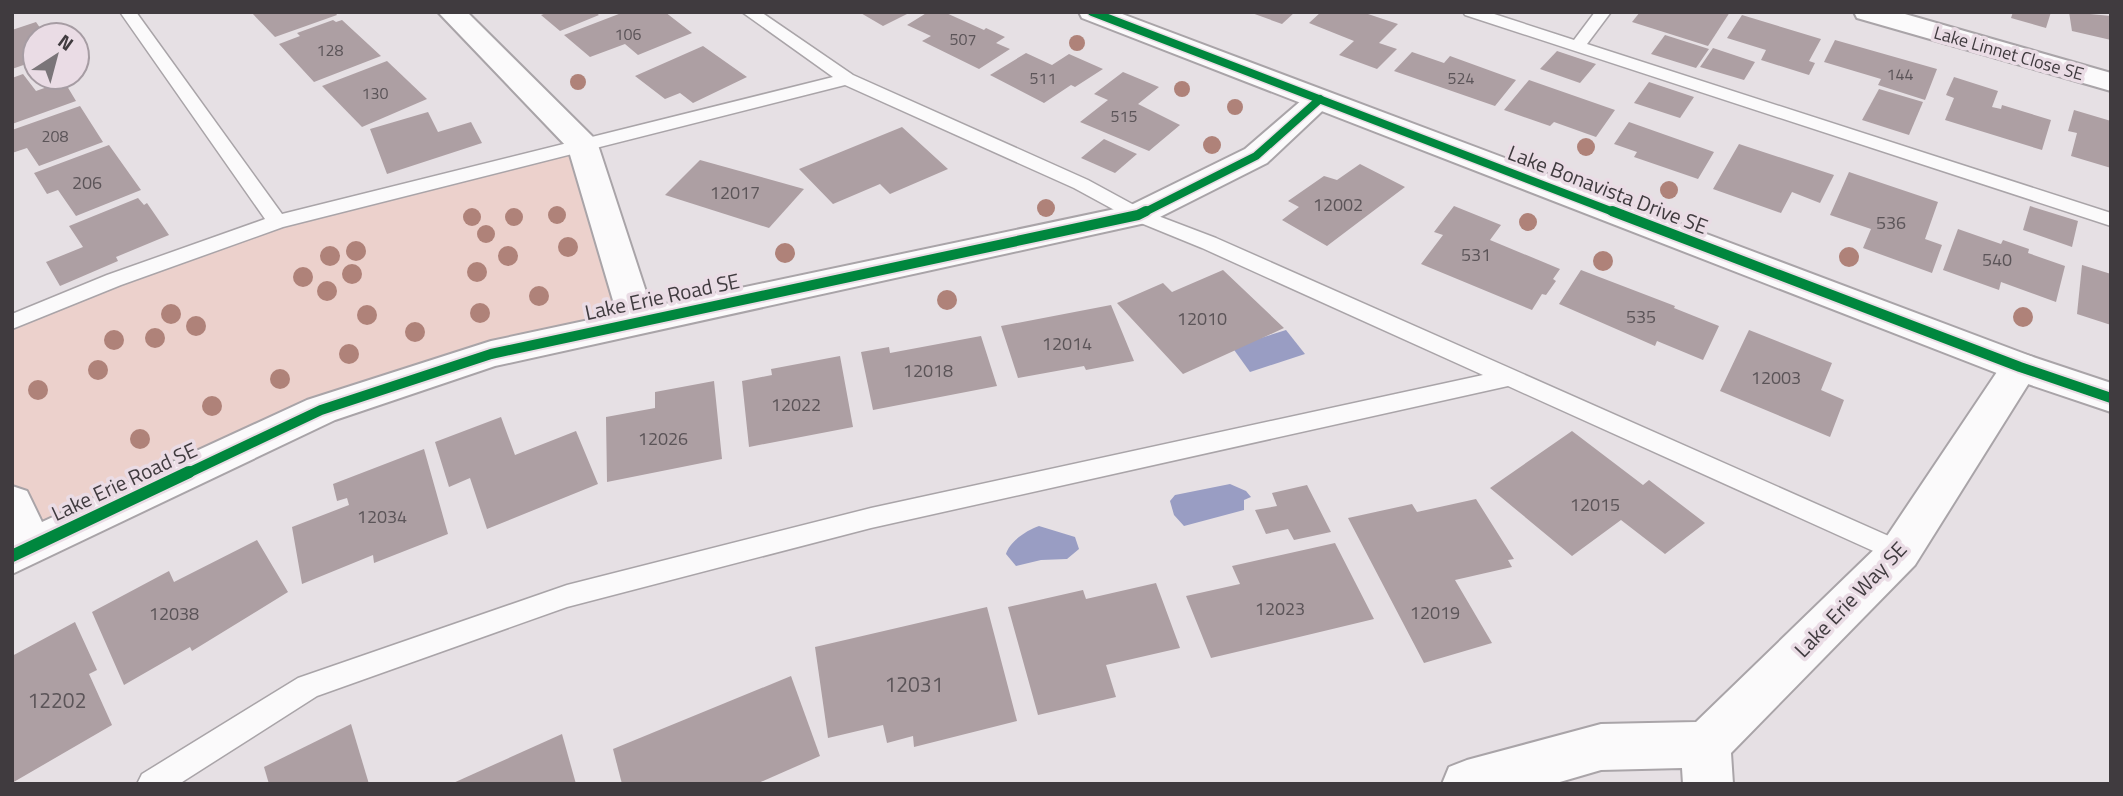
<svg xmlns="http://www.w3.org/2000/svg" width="2123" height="796" viewBox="0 0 2123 796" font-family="'Titillium Web',sans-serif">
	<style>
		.green { fill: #ecd1cc }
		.water { fill: #999dc3 }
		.building { fill: #ad9fa3 }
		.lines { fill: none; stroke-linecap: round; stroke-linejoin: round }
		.lane-casing { stroke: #a9a4a8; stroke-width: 3 }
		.street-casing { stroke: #a9a4a8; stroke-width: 4 }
		.secondary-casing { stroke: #a9a4a8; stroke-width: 4 }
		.lane { fill: #fbfafb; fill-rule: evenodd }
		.street { fill: #fbfafb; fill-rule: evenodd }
		.secondary { fill: #fbfafb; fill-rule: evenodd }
		.cycleway-far2-casing { stroke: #eadce5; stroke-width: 11 }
		.cycleway-far1-casing { stroke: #eadce5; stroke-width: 14 }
		.cycleway-casing { stroke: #eadce5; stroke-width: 17 }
		.cycleway-far2 { stroke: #00873e; stroke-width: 8 }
		.cycleway-far1 { stroke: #00873e; stroke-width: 10 }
		.cycleway { stroke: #00873e; stroke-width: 12 }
		.tree { fill: #af8279 }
		.labels { text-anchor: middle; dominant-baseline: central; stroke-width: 7; stroke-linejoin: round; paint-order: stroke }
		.far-number-label { font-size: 16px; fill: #5b5458 }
		.far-street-label { font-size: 18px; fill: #403b3f; stroke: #eadce5 }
		.number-label { font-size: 18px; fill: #5b5458 }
		.street-label { font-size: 21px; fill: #403b3f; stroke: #eadce5 }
		.near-number-label { font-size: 21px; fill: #5b5458 }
	</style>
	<rect width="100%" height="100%" fill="#e6e0e4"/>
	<polygon class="green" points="583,145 637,321 491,354 31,546 12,503 12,322 277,222"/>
	<g class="water">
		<polygon points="1286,330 1305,354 1250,372 1232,347"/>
		<polygon points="1230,484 1246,491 1251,497 1244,500 1244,510 1184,526 1174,515 1170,501 1175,495"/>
		<path d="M1039,526L1075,537L1079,549L1067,559L1041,560L1016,566L1006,554C1009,542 1027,530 1039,526Z"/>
	</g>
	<g class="building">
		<polygon points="251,12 335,12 337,15 275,37"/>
		<polygon points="549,12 595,12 599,15 560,31 541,15"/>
		<polygon points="624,12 665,12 692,33 638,55 625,44 590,57 564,35"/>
		<polygon points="859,12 911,12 883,26"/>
		<polygon points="928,12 944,12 984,30 986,28 1005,37 996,43 1010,49 979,69 922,41 931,36 907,25"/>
		<polygon points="1249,12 1295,12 1282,24"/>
		<polygon points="1321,12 1365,13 1398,24 1379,43 1397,49 1377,69 1339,55 1354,41 1309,23"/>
		<polygon points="1640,12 1730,12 1708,46 1632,22"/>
		<polygon points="2013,12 2051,12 2046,28 2011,18"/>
		<polygon points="2069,12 2111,16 2111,40 2072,31"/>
		<polygon points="1742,15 1821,39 1809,61 1815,63 1809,75 1761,60 1766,50 1727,38"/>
		<polygon points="333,20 336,22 342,20 381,56 314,82 279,44 300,36 297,33"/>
		<polygon points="36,22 45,35 35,35 35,61 12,69 12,30"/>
		<polygon points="1665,35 1709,49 1696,68 1651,54"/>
		<polygon points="1835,40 1937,69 1925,100 1878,85 1881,79 1824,62"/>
		<polygon points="703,46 747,77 693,103 680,93 665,99 635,76"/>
		<polygon points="1713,48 1755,62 1744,80 1700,67"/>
		<polygon points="1557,51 1596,64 1580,83 1540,69"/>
		<polygon points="1412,52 1444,63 1450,56 1516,80 1495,106 1394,71"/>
		<polygon points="1026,53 1052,65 1069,54 1103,69 1075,87 1071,85 1044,103 990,75"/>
		<polygon points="387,61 427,99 362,127 322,86"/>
		<polygon points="1123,72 1159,87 1138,104 1180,125 1149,151 1080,122 1108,100 1094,94"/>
		<polygon points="23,74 36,91 64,81 76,101 12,124 12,78"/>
		<polygon points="1954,77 1998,91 1992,107 2001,109 2002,105 2051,120 2042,150 1945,120 1954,98 1946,95"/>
		<polygon points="1529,80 1615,110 1596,137 1554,122 1550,126 1504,110"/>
		<polygon points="1649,82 1694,97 1680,118 1634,103"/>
		<polygon points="1879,89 1923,102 1909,135 1862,120"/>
		<polygon points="80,106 103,142 39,166 27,148 12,153 12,130"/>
		<polygon points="2074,110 2111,121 2111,168 2071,156 2077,133 2068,131"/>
		<polygon points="428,112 438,132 471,122 482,143 387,174 370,129"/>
		<polygon points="1629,122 1714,152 1698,179 1634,157 1637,152 1614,144"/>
		<polygon points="902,127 948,169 890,194 880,184 833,204 799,169"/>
		<polygon points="1104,139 1137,154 1115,173 1081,158"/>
		<polygon points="1739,144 1834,175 1820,203 1792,192 1781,213 1713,189"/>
		<polygon points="109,145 141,190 76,216 58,190 47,194 34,173"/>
		<polygon points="700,160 804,189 769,228 665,195"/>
		<polygon points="1360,164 1405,187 1327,246 1282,220 1299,207 1288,201 1324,176 1337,180"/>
		<polygon points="1849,172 1938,202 1925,239 1942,245 1932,273 1863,248 1871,229 1830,215"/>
		<polygon points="138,198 144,205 147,203 169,235 116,257 118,261 60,286 46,262 83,247 69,226"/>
		<polygon points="1454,206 1501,225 1490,240 1560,269 1553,279 1556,281 1546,295 1542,294 1532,310 1421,264 1443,235 1434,232"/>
		<polygon points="2030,206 2078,221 2072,247 2023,230"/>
		<polygon points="1958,229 2001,244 2003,240 2029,249 2028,253 2065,266 2056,302 2001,282 1999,290 1943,270"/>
		<polygon points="2082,265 2111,274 2111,325 2077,314"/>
		<polygon points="1223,270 1284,328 1183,374 1117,303 1163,283 1172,292"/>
		<polygon points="1581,270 1675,306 1674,308 1719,326 1703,360 1657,341 1655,346 1559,304"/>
		<polygon points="1111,305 1134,361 1086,370 1084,366 1018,378 1001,326"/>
		<polygon points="1749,330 1832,363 1821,390 1844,400 1830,437 1720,391"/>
		<polygon points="981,336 997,386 873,410 861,352 889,347 890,353"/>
		<polygon points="840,356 853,427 749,447 742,381 772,375 771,369"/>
		<polygon points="714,381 722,459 607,482 606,417 655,408 655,392"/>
		<polygon points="501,417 515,455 576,431 598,484 487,529 470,478 449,487 435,442"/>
		<polygon points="1572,431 1643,485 1649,480 1705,523 1665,554 1621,520 1572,556 1490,488"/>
		<polygon points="424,449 448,534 374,563 373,555 302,584 292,527 349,505 347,498 337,501 333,484"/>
		<polygon points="1307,485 1331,532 1294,540 1288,529 1266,534 1255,510 1277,506 1272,493"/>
		<polygon points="1476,499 1514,559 1508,560 1512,567 1455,580 1492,643 1424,663 1348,518 1412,504 1417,512"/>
		<polygon points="257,540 288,592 192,651 190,647 124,685 92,612 169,571 174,582"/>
		<polygon points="1335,543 1374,619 1211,658 1186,596 1240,584 1232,566"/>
		<polygon points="1156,583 1180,648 1106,665 1116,697 1038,715 1008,607 1083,590 1086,599"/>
		<polygon points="987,607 1017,721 914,747 913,736 887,743 883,725 828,738 815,647"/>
		<polygon points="75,622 97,670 89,674 112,725 12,783 12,656"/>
		<polygon points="791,676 820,756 756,784 622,784 613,749"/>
		<polygon points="351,724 369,784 269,784 264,767"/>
		<polygon points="562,734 576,784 451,784"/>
	</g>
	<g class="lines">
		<g class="lane-casing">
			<g id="lane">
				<polygon points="120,12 136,12 282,214 833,77 742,12 761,12 853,75 1088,180 1145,211 1216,238 1909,545 1913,552 1909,559 1900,563 1891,559 1508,386 871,528 567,607 317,696 179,784 137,784 142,774 298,678 567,585 871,508 1483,375 1202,248 1131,219 1074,188 845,85 283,227 121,285 12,329 12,314 107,275 265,219"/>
				<polygon points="1463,12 1488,12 1574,40 1595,12 1611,12 1587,44 2111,213 2111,226 1465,15"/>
			</g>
		</g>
		<g class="street-casing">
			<g id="street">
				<polygon points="438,12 467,12 594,138 598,145 651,307 1129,206 1245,149 1310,93 1320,90 1330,93 1335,99 1267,163 1150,222 495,366 335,420 12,574 12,486 27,491 42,522 307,400 491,341 617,314 568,148"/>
				<polygon points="1854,12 1898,12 2111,73 2111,91 1857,18"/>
				<polygon points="2020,353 2033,357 2039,367 1915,565 1731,753 1733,784 1683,784 1682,768 1601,770 1553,784 1442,784 1449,767 1467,760 1601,724 1696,722 1885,539 2007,357"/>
			</g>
		</g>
		<g class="secondary-casing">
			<polygon id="secondary" points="1079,12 1117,12 2033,357 2111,383 2111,412 2007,377 1082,18"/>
		</g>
		<use href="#lane" class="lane"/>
		<use href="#street" class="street"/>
		<use href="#secondary" class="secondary"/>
		<g class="cycleway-far2-casing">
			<g id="cycleway-far2">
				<polyline points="1092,12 1616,213"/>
				<polyline points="1143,213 1256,156 1320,99"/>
			</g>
		</g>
		<g class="cycleway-far1-casing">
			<g id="cycleway-far1">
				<polyline points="1612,211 2020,367 2111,398"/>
				<polyline points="186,474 321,410 491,354 1138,215 1146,211"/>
			</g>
		</g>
		<g class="cycleway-casing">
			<polyline id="cycleway" points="12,556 189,472"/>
		</g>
		<use href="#cycleway-far2" class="cycleway-far2"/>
		<use href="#cycleway-far1" class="cycleway-far1"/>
		<use href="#cycleway" class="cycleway"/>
	</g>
	<g class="tree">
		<circle cx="1077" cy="43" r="8"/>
		<circle cx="578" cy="82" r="8"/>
		<circle cx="1182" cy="89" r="8"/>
		<circle cx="1235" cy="107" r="8"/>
		<circle cx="1212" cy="145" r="9"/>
		<circle cx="1586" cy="147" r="9"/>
		<circle cx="1669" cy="190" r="9"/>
		<circle cx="1046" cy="208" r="9"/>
		<circle cx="557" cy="215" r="9"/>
		<circle cx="472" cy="217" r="9"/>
		<circle cx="514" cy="217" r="9"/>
		<circle cx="1528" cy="222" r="9"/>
		<circle cx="486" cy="234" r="9"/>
		<circle cx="568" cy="247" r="10"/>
		<circle cx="356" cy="251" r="10"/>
		<circle cx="785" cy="253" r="10"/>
		<circle cx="330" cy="256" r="10"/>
		<circle cx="508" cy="256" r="10"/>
		<circle cx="1849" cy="257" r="10"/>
		<circle cx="1603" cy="261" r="10"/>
		<circle cx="477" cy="272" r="10"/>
		<circle cx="352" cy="274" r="10"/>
		<circle cx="303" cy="277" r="10"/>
		<circle cx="327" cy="291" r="10"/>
		<circle cx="539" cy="296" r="10"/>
		<circle cx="947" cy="300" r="10"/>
		<circle cx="480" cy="313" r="10"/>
		<circle cx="171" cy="314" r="10"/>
		<circle cx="367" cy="315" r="10"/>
		<circle cx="2023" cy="317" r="10"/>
		<circle cx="196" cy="326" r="10"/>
		<circle cx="415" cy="332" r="10"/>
		<circle cx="155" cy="338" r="10"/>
		<circle cx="114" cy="340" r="10"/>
		<circle cx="349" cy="354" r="10"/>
		<circle cx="98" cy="370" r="10"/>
		<circle cx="280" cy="379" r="10"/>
		<circle cx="38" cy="390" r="10"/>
		<circle cx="212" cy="406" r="10"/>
		<circle cx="140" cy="439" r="10"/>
	</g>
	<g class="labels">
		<g class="far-number-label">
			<text x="628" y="34">106</text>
			<text x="963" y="39">507</text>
			<text x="330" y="50">128</text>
			<text x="1900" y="74">144</text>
			<text x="1043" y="78">511</text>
			<text x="1461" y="78">524</text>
			<text x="375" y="93">130</text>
			<text x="1124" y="116">515</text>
			<text x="55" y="136">208</text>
		</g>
		<g class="far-street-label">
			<text transform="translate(2009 53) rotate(16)">Lake Linnet Close SE</text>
		</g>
		<g class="number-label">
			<text x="87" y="182">206</text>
			<text x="735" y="192">12017</text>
			<text x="1338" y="204">12002</text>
			<text x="1891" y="222">536</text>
			<text x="1476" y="254">531</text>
			<text x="1997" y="259">540</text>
			<text x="1641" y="316">535</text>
			<text x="1202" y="318">12010</text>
			<text x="1067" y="343">12014</text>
			<text x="928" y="370">12018</text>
			<text x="1776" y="377">12003</text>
			<text x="796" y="404">12022</text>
			<text x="663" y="438">12026</text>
			<text x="1595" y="504">12015</text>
			<text x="382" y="516">12034</text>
			<text x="1280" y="608">12023</text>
			<text x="1435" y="612">12019</text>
			<text x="174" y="613">12038</text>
		</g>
		<g class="street-label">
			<text transform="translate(1608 189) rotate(21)">Lake Bonavista Drive SE</text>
			<text transform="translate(662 296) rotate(-12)">Lake Erie Road SE</text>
			<text transform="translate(124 481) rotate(-25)">Lake Erie Road SE</text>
			<text transform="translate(1850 599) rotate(-46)">Lake Erie Way SE</text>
		</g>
		<g class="near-number-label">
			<text x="914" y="684">12031</text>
			<text x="57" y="700">12202</text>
		</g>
	</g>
	<rect width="2123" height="796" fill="none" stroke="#403b3f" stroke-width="28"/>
	<g transform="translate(56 56) rotate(36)"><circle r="33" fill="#eadce5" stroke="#a69ca3" stroke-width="2"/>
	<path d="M0-5L12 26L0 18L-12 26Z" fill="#7a7579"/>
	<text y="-10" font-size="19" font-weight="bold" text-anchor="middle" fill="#403b3f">N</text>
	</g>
</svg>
